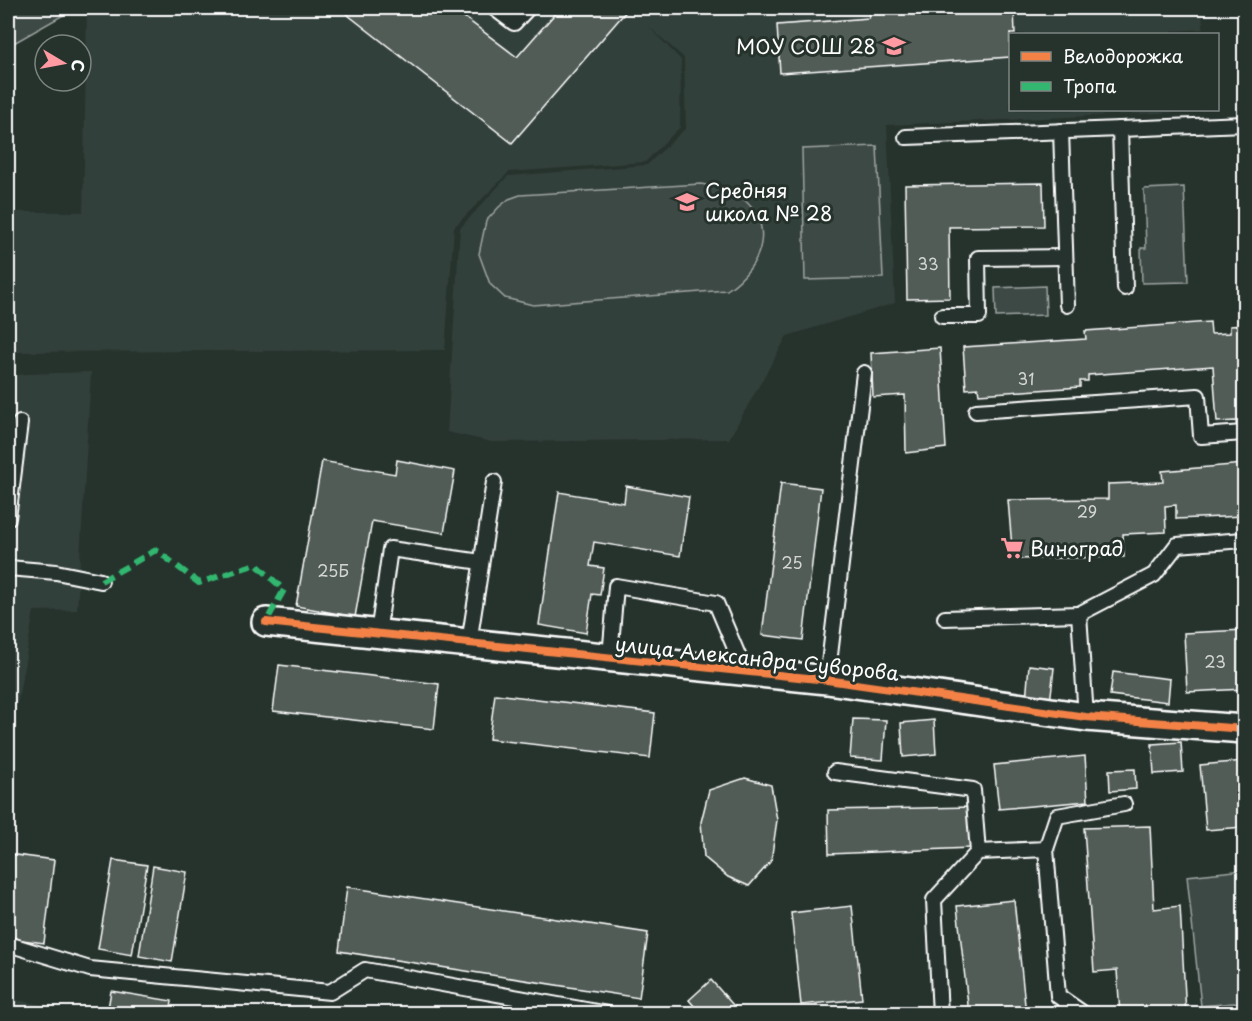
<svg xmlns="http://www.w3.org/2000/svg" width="1252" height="1021" viewBox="0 0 1252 1021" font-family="'Playpen Sans',sans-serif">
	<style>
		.built { fill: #333f3a }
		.green { fill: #3e4944; stroke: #9ea4a2; stroke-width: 1.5 }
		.building { fill: #515c57; stroke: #fff; stroke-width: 1.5 }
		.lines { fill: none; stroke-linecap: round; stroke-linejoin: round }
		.lane-casing { stroke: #fff; stroke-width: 18 }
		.street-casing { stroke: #fff; stroke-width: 32 }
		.lane { stroke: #26332d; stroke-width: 14 }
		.street { stroke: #26332d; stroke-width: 27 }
		.quiet { stroke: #33b770; stroke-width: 6; stroke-dasharray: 12 6; stroke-linecap: butt }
		.cycleway-casing { stroke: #26332d; stroke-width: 11 }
		.cycleway { stroke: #f48246; stroke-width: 8 }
		.labels { text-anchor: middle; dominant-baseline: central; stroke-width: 6; stroke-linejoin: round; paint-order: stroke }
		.number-label { font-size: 16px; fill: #d4d6d5 }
		.poi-label { font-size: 20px; fill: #fff; stroke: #26332d; text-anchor: start }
		.street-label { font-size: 20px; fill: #fff; stroke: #26332d }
	</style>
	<rect width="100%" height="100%" fill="#26332d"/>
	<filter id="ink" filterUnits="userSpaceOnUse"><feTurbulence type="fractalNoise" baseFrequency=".0167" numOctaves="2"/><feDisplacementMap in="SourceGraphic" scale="12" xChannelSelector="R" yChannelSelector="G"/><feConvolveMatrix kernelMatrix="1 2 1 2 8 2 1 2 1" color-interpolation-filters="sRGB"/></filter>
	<g filter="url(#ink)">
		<g class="built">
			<polygon points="87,8 1202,8 1203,29 1172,31 1172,34 1010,34 1010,110 1204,110 1203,111 887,125 895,303 787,336 729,439 492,442 447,432 460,228 508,176 647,165 686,128 684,58 648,26 681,60 680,127 645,162 509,172 454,227 445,350 8,352 8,285 16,212 83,212"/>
			<polygon points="91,372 77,610 34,611 8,756 8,376 26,374"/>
			<polygon points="8,998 78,1013 8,1013"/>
		</g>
		<g class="green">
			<polygon points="8,8 65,8 67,13 12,44 8,76"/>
			<polygon points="877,146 883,278 805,280 802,149"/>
			<path d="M701,184C713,186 727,187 737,194C778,223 763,266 727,290L533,305L505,298L490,284L479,254L486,221L499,207L509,199L520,195Z"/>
			<polygon points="1184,187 1188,282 1142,283 1141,248 1146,248 1144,189"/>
			<polygon points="1045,286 1046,315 996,317 995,288"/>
			<polygon points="1244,870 1244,1002 1201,1006 1187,876"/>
		</g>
		<g class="building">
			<polygon points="339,8 452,8 517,57 560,8 629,8 512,143"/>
			<polygon points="868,8 917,8 917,15 1014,9 1015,34 1010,34 1010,57 780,73 777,25 869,18"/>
			<polygon points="1043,183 1044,226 949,227 950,298 907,299 905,185"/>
			<polygon points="1210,322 1211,334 1230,333 1230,326 1244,325 1244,428 1237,428 1236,421 1217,422 1213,366 1088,375 1088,381 1080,381 1080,387 979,394 978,388 966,389 963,347 1086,339 1085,331"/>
			<polygon points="940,348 946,448 906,453 905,395 873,397 871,353"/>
			<polygon points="397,460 455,471 444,533 372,521 355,617 296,606 322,461 395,474"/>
			<polygon points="1244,464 1244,516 1176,519 1176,505 1165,506 1166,532 1123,534 1124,557 1013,559 1008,500 1108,499 1108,484 1163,482 1162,471"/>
			<polygon points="781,483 821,488 803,640 762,635"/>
			<polygon points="626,486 689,497 680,556 594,542 590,566 604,568 600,595 592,594 586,633 539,625 559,492 624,503"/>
			<polygon points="1244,630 1244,689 1187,692 1184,633"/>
			<polygon points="279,665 439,684 434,729 273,711"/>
			<polygon points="1029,665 1054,668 1050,703 1026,701"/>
			<polygon points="1113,672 1170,679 1168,702 1110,695"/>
			<polygon points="495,694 655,713 650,758 489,739"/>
			<polygon points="853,719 886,720 883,760 850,758"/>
			<polygon points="934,720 936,754 903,757 901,723"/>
			<polygon points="1181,742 1183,772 1154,774 1152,744"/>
			<polygon points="1085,756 1088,801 999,809 994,765"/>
			<polygon points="1244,761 1244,827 1206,830 1200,765"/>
			<polygon points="1135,769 1136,789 1110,791 1109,770"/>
			<polygon points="745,778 771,785 777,820 771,861 749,886 728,877 704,857 701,822 709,790"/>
			<polygon points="971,807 970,848 829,854 828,810"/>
			<polygon points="1150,826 1154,909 1180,906 1186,1014 1120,1014 1117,970 1094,972 1084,828"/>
			<polygon points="8,854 54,860 44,943 8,938"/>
			<polygon points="113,860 147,865 132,955 98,949"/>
			<polygon points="153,866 187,872 172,962 139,956"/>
			<polygon points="347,887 648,933 639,998 339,951"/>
			<polygon points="1014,900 1026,1014 969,1014 957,906"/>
			<polygon points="852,906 862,999 801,1005 791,913"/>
			<polygon points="711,980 741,1014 701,1014 689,1000"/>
			<polygon points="111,991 172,1001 170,1014 107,1014"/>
		</g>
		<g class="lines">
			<g class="lane-casing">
				<g id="lane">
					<polyline points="494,8 514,23 528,8"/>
					<polyline points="1061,131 1067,305"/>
					<polyline points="906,137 1120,129"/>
					<polyline points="1125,288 1120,129 1244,124"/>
					<polyline points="942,316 979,316 978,258 1065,257"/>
					<polyline points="976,411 1198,396 1201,436 1244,433"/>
					<polyline points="8,518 20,423"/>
					<polyline points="8,568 56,572 101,581"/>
					<polyline points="945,618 1079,614"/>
					<polyline points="378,634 390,549 481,562"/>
					<polyline points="469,643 494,482"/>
					<polyline points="610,657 616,586 716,603 745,672"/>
					<polyline points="827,680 864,373"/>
					<polyline points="1086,717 1079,614 1154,575 1177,545 1244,540"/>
					<polyline points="835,772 973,790 978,852"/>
					<polyline points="1046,849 1058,996 1084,1014"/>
					<polyline points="8,944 90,969 330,992 365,970 608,1014"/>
					<polyline points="940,1014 934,900 978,852 1046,849 1057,816 1124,804"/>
				</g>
			</g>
			<g class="street-casing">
				<polyline id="street" points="266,622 827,680 1086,717 1244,729"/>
			</g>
			<use href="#lane" class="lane"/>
			<use href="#street" class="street"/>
			<polyline class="quiet" points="101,581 156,550 199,583 256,564 284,590 266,622"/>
			<g class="cycleway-casing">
				<polyline id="cycleway" points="266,622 827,680 1086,717 1244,729"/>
			</g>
			<use href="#cycleway" class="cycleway"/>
		</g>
	</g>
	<defs>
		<g id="school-bare" transform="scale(1.8)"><path d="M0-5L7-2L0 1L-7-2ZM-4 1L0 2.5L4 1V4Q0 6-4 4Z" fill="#ff9aa2" stroke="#26332d" stroke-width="2.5" paint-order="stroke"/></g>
		<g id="supermarket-bare" transform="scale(1.8)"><path d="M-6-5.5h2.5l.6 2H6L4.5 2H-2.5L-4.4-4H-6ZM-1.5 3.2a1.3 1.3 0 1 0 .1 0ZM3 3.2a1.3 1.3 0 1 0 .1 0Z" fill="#ff9aa2" stroke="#26332d" stroke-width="2.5" paint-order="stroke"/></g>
	</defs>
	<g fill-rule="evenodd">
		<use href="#school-bare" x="894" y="46"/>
		<use href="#school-bare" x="687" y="202"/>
		<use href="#supermarket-bare" x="1012" y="548"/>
	</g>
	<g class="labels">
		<g class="number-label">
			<text x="928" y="263">33</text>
			<text x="1026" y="378">31</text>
			<text x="1087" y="511">29</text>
			<text x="792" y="562">25</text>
			<text x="333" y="570">25Б</text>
			<text x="1215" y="661">23</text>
		</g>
		<g class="poi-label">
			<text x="876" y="46" text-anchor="end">МОУ СОШ 28</text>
			<text x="705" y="190">Средняя<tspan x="705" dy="23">школа № 28</tspan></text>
			<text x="1030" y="548">Виноград</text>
		</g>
		<g class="street-label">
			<text transform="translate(757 658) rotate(6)">улица Александра Суворова</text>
		</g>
	</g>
	<rect width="1252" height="1021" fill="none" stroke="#26332d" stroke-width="30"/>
	<rect x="15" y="15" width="1222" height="991" fill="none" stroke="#fff" stroke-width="2" filter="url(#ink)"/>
	<rect x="1009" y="33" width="210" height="78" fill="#26332d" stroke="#7d8581" stroke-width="1.5"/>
	<rect x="1021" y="52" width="30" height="9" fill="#f48246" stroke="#7d8581" stroke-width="1.5"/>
	<text x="1063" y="63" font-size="18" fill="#ffffff">Велодорожка</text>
	<rect x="1021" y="82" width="30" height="9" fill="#33b770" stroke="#7d8581" stroke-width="1.5"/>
	<text x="1063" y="93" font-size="18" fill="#ffffff">Тропа</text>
	<g transform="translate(63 63) rotate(100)"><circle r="28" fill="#26332d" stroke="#7d8581" stroke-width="1.5"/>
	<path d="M0-4.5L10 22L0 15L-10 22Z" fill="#ff9aa2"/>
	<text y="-9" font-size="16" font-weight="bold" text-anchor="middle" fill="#ffffff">С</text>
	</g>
</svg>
